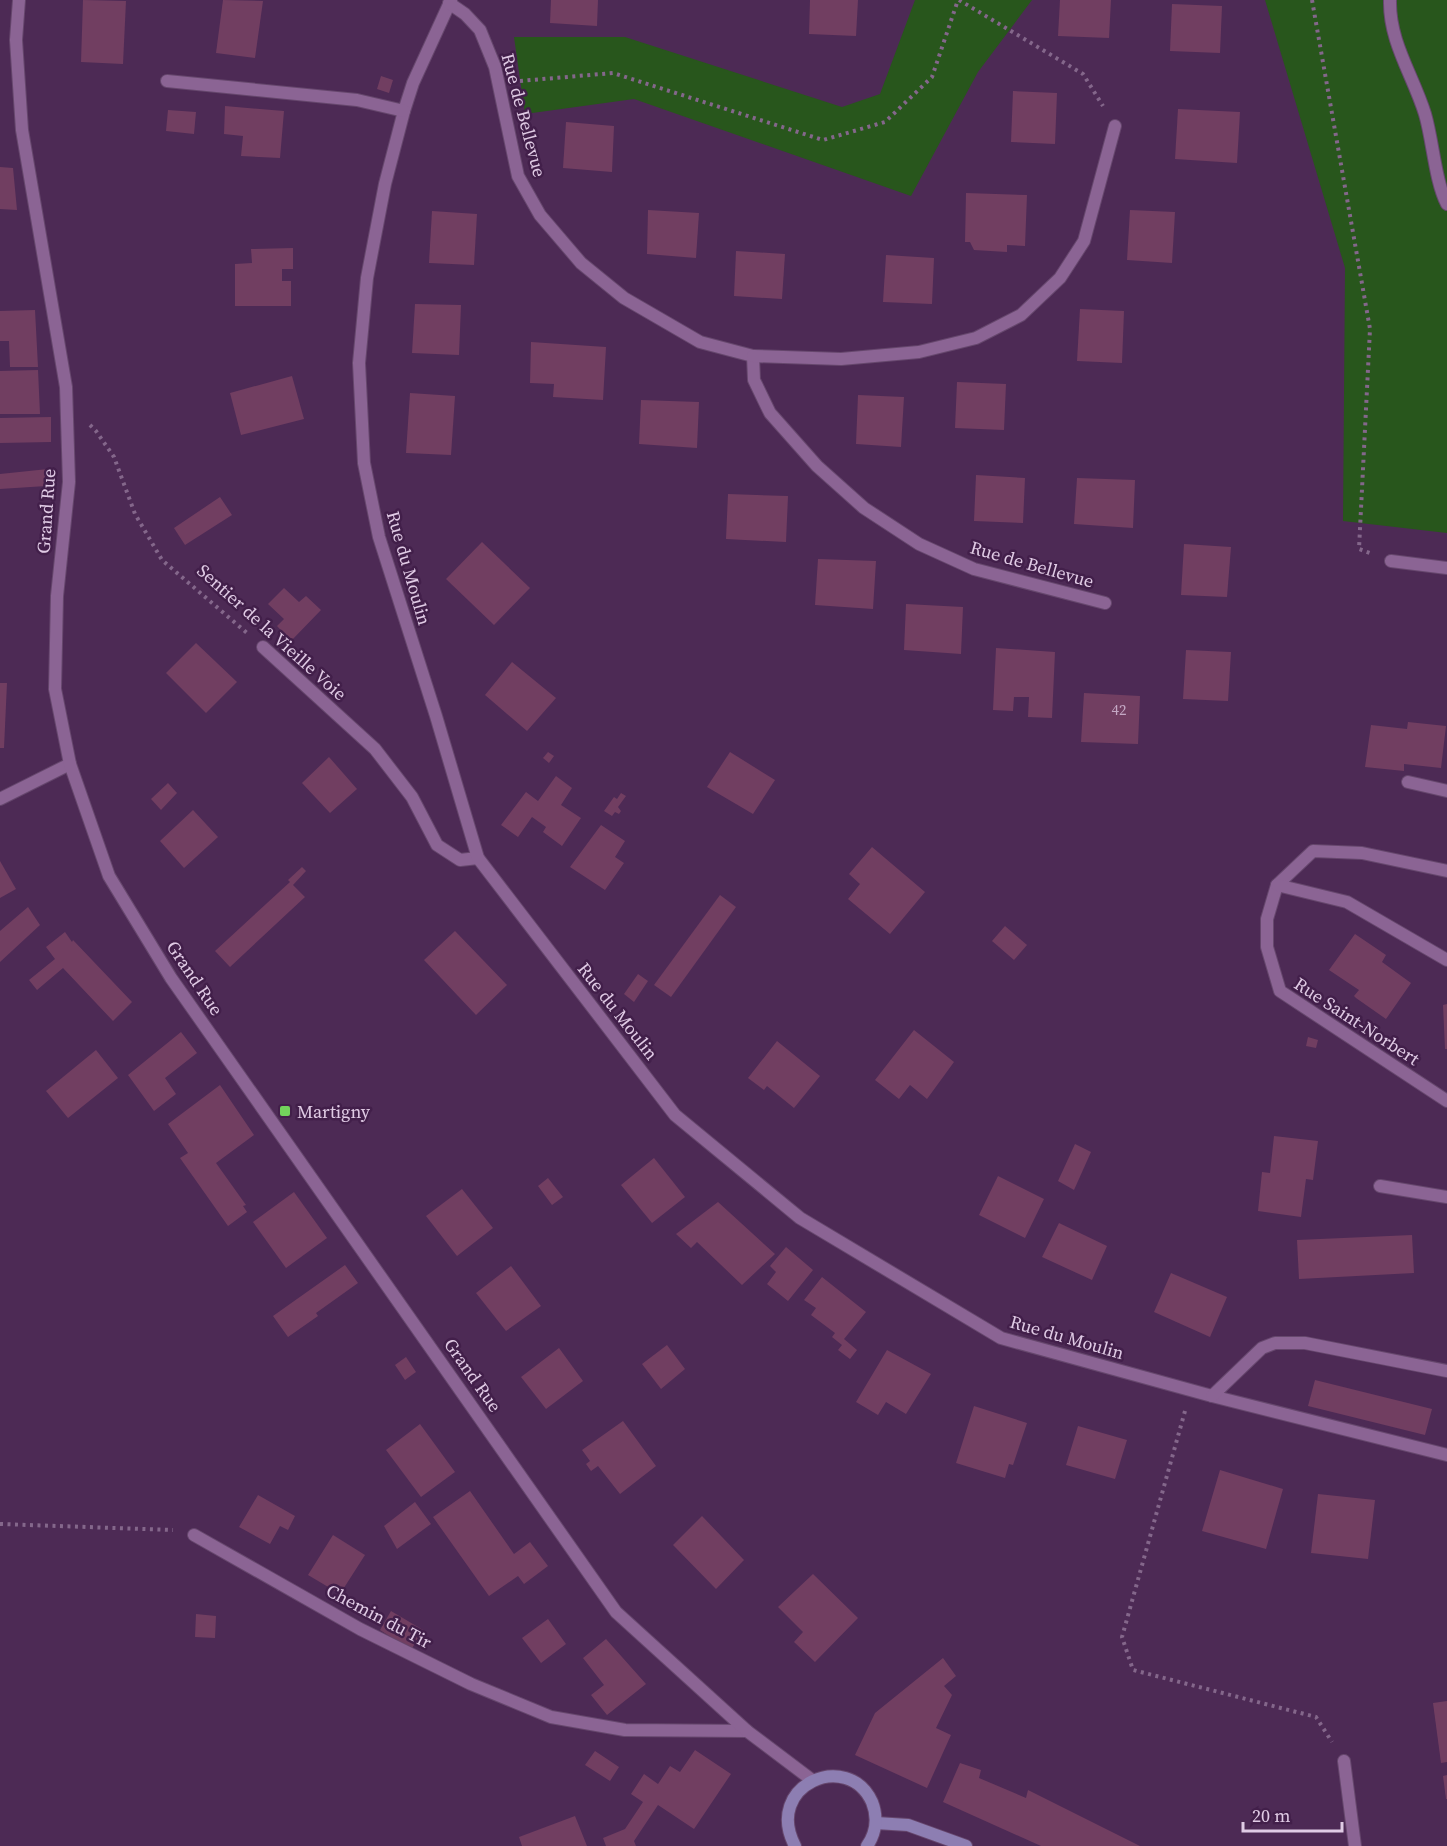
<svg xmlns="http://www.w3.org/2000/svg" width="1447" height="1846" viewBox="0 0 1447 1846" font-family="'Source Serif 4',serif">
	<style>
		.green { fill: #28561c }
		.building { fill: #713e61 }
		.lines { fill: none; stroke-linecap: round; stroke-linejoin: round }
		.service-casing { stroke: #66476d; stroke-width: 14 }
		.minor-casing { stroke: #66476d; stroke-width: 14 }
		.tertiary-casing { stroke: #66476d; stroke-width: 14 }
		.secondary-casing { stroke: #66476d; stroke-width: 14 }
		.path { stroke: #84678b; stroke-width: 4; stroke-dasharray: 3 4.5; stroke-linecap: butt }
		.service { stroke: #8b6494; stroke-width: 12 }
		.minor { stroke: #8b6494; stroke-width: 12 }
		.tertiary { stroke: #8b6494; stroke-width: 12 }
		.secondary { stroke: #8d7eb2; stroke-width: 12 }
		.poi-dot { fill: #73d25c; stroke: #421f4a; stroke-width: 2 }
		.labels { text-anchor: middle; dominant-baseline: central; stroke-width: 5; stroke-linejoin: round; paint-order: stroke }
		.number-label { font-size: 15px; fill: #c4a8c4 }
		.street-label { font-size: 18px; fill: #e0cbe5; stroke: #421f4a }
		.poi-label { font-size: 18px; fill: #e0cbe5; stroke: #421f4a; text-anchor: start }
	</style>
	<rect width="100%" height="100%" fill="#4d2a55"/>
	<g class="green">
		<polygon points="915,0 1032,0 978,72 911,196 634,99 525,114 514,37 625,37 842,107 880,94"/>
		<polygon points="1265,0 1447,0 1447,533 1343,521 1345,268"/>
	</g>
	<g class="building">
		<polygon points="83,0 126,1 123,64 81,62"/>
		<polygon points="223,0 263,1 255,58 216,53"/>
		<polygon points="551,0 598,0 597,26 550,23"/>
		<polygon points="810,0 858,0 856,36 809,34"/>
		<polygon points="1060,0 1111,0 1109,38 1058,36"/>
		<polygon points="1172,4 1222,6 1220,53 1170,51"/>
		<polygon points="381,76 393,80 389,93 377,89"/>
		<polygon points="1013,91 1057,93 1055,144 1011,142"/>
		<polygon points="225,106 284,111 280,158 241,156 243,136 224,134"/>
		<polygon points="1178,109 1240,112 1237,163 1175,159"/>
		<polygon points="168,110 196,112 194,134 166,131"/>
		<polygon points="566,122 614,126 612,172 563,168"/>
		<polygon points="0,167 13,168 17,210 0,209"/>
		<polygon points="966,193 1027,195 1025,246 1007,245 1007,252 974,250 970,242 965,242"/>
		<polygon points="648,210 699,213 696,258 647,254"/>
		<polygon points="1130,210 1175,212 1172,263 1127,260"/>
		<polygon points="432,211 477,214 474,265 429,263"/>
		<polygon points="293,248 293,269 282,269 282,281 291,281 291,306 235,306 235,264 252,263 251,249"/>
		<polygon points="736,251 785,254 782,299 734,296"/>
		<polygon points="886,255 934,258 932,304 883,302"/>
		<polygon points="415,304 461,305 459,355 412,353"/>
		<polygon points="1080,309 1124,311 1122,363 1077,361"/>
		<polygon points="35,310 38,367 10,367 9,341 0,341 0,311"/>
		<polygon points="531,342 606,347 603,400 553,397 554,384 530,383"/>
		<polygon points="38,370 40,414 0,414 0,371"/>
		<polygon points="292,376 304,419 241,435 230,393"/>
		<polygon points="957,382 1006,384 1004,430 955,428"/>
		<polygon points="410,393 455,396 451,455 406,453"/>
		<polygon points="858,395 904,397 901,447 856,444"/>
		<polygon points="641,400 699,402 697,448 639,444"/>
		<polygon points="51,417 51,442 0,443 0,418"/>
		<polygon points="48,469 46,486 0,489 0,474"/>
		<polygon points="976,475 1025,478 1023,523 974,521"/>
		<polygon points="1077,478 1135,480 1133,528 1074,524"/>
		<polygon points="728,494 788,496 786,542 726,539"/>
		<polygon points="220,497 232,515 185,545 174,528"/>
		<polygon points="482,542 530,588 494,625 446,579"/>
		<polygon points="1184,544 1231,547 1227,597 1181,595"/>
		<polygon points="818,559 876,561 873,609 815,605"/>
		<polygon points="284,588 299,602 306,596 321,610 291,641 277,626 284,619 268,604"/>
		<polygon points="906,604 963,607 961,654 904,650"/>
		<polygon points="196,643 237,682 206,713 166,673"/>
		<polygon points="996,648 1055,652 1052,718 1028,717 1029,697 1014,697 1013,711 993,710"/>
		<polygon points="1186,650 1231,652 1228,701 1183,699"/>
		<polygon points="512,662 556,698 527,731 485,695"/>
		<polygon points="0,683 7,683 4,748 0,748"/>
		<polygon points="1084,693 1140,696 1138,744 1081,742"/>
		<polygon points="1408,722 1446,726 1441,768 1404,764 1404,771 1365,767 1371,725 1407,729"/>
		<polygon points="548,752 554,756 549,763 543,758"/>
		<polygon points="730,752 775,780 753,814 707,787"/>
		<polygon points="329,757 357,789 330,813 302,783"/>
		<polygon points="556,776 572,788 561,805 581,818 562,846 543,832 546,827 532,817 518,837 501,825 526,792 538,801"/>
		<polygon points="168,783 177,793 161,810 151,799"/>
		<polygon points="621,793 626,796 618,807 621,811 619,814 615,812 612,816 604,811 614,797 617,799"/>
		<polygon points="193,810 218,837 184,868 160,841"/>
		<polygon points="601,825 625,841 615,857 624,863 605,890 570,867"/>
		<polygon points="872,847 925,892 890,934 848,899 860,884 849,874"/>
		<polygon points="0,861 16,889 0,898"/>
		<polygon points="302,867 306,871 293,885 305,897 230,967 215,951 290,882 288,880"/>
		<polygon points="720,895 736,907 671,997 654,985"/>
		<polygon points="28,907 40,925 0,962 0,931"/>
		<polygon points="1005,926 1027,945 1014,960 992,941"/>
		<polygon points="455,931 507,985 476,1015 424,960"/>
		<polygon points="65,932 72,942 73,940 132,1002 113,1021 63,968 37,990 29,980 55,959 46,947"/>
		<polygon points="1355,934 1386,955 1382,962 1411,983 1386,1019 1356,998 1354,996 1359,990 1329,970"/>
		<polygon points="638,974 648,981 634,1002 624,994"/>
		<polygon points="1447,1004 1447,1049 1445,1049 1443,1005"/>
		<polygon points="914,1030 954,1062 927,1099 910,1085 899,1099 875,1080"/>
		<polygon points="181,1032 197,1053 165,1078 176,1094 154,1111 128,1075"/>
		<polygon points="1308,1037 1318,1040 1316,1048 1306,1046"/>
		<polygon points="777,1041 820,1076 794,1108 767,1086 764,1090 748,1078"/>
		<polygon points="96,1050 118,1078 68,1118 46,1091"/>
		<polygon points="220,1085 254,1135 216,1163 246,1205 243,1206 247,1212 228,1226 180,1158 188,1153 168,1124"/>
		<polygon points="1274,1136 1318,1141 1313,1180 1306,1179 1301,1217 1258,1211 1262,1172 1270,1173"/>
		<polygon points="1075,1144 1091,1152 1074,1190 1058,1181"/>
		<polygon points="654,1158 685,1197 652,1223 621,1185"/>
		<polygon points="998,1176 1044,1199 1025,1238 979,1215"/>
		<polygon points="548,1178 563,1197 552,1205 538,1186"/>
		<polygon points="462,1189 493,1228 457,1256 426,1216"/>
		<polygon points="294,1192 327,1238 286,1268 253,1222"/>
		<polygon points="718,1202 775,1254 742,1285 697,1242 691,1248 676,1234"/>
		<polygon points="1059,1223 1107,1246 1092,1280 1042,1257"/>
		<polygon points="1412,1235 1414,1273 1299,1279 1297,1240"/>
		<polygon points="786,1247 813,1270 788,1301 767,1284 776,1272 770,1266"/>
		<polygon points="345,1265 358,1283 316,1313 318,1316 288,1337 273,1316"/>
		<polygon points="511,1266 541,1306 506,1331 476,1293"/>
		<polygon points="1171,1273 1227,1297 1210,1337 1154,1312"/>
		<polygon points="822,1277 866,1312 844,1339 857,1350 850,1359 838,1350 842,1345 832,1337 835,1333 811,1315 816,1308 804,1300"/>
		<polygon points="667,1345 685,1369 661,1389 642,1364"/>
		<polygon points="559,1348 583,1381 546,1409 521,1377"/>
		<polygon points="887,1350 931,1374 906,1414 886,1402 878,1415 856,1402"/>
		<polygon points="406,1357 416,1372 405,1380 395,1365"/>
		<polygon points="1315,1380 1432,1409 1425,1435 1308,1406"/>
		<polygon points="974,1406 1027,1423 1013,1465 1009,1464 1005,1478 956,1463"/>
		<polygon points="623,1421 656,1466 620,1494 598,1466 591,1471 586,1464 590,1461 582,1450"/>
		<polygon points="420,1424 455,1472 421,1497 386,1450"/>
		<polygon points="1078,1426 1127,1440 1115,1479 1066,1465"/>
		<polygon points="1220,1470 1283,1489 1266,1549 1202,1531"/>
		<polygon points="470,1491 514,1554 530,1542 548,1566 524,1584 518,1576 489,1596 433,1517"/>
		<polygon points="1318,1494 1375,1500 1368,1559 1311,1553"/>
		<polygon points="258,1495 295,1516 288,1530 280,1526 270,1544 239,1527"/>
		<polygon points="415,1502 431,1524 397,1549 384,1526"/>
		<polygon points="702,1516 744,1560 716,1589 673,1545"/>
		<polygon points="333,1535 365,1555 340,1594 308,1575"/>
		<polygon points="813,1574 858,1618 815,1662 794,1642 803,1632 778,1607"/>
		<polygon points="391,1611 423,1630 411,1650 380,1630"/>
		<polygon points="196,1614 216,1616 215,1638 195,1637"/>
		<polygon points="548,1619 566,1644 541,1663 522,1638"/>
		<polygon points="606,1639 646,1684 607,1715 591,1695 604,1685 583,1658"/>
		<polygon points="943,1658 956,1676 944,1686 952,1695 936,1728 951,1735 927,1788 855,1755 875,1713"/>
		<polygon points="1447,1701 1447,1762 1441,1763 1433,1703"/>
		<polygon points="695,1750 731,1774 694,1829 658,1805 634,1841 636,1846 606,1846 603,1838 625,1829 643,1802 631,1794 644,1774 658,1784 670,1766 680,1772"/>
		<polygon points="595,1751 619,1767 610,1781 585,1765"/>
		<polygon points="960,1763 981,1770 979,1778 1026,1798 1028,1790 1140,1846 1041,1846 943,1802"/>
		<polygon points="1447,1775 1447,1799 1446,1799 1443,1776"/>
		<polygon points="575,1816 587,1846 522,1846 519,1837"/>
	</g>
	<g class="lines">
		<g class="service-casing">
			<g id="service">
				<path d="M1390,0C1389,42 1413,75 1425,114C1433,141 1435,181 1447,204"/>
				<polyline points="1391,561 1447,568"/>
				<polyline points="263,647 375,749 412,797 437,845 460,860 478,858"/>
				<polyline points="1344,1761 1355,1846"/>
			</g>
		</g>
		<g class="minor-casing">
			<g id="minor">
				<polyline points="451,0 413,83 404,111 385,184 367,278 359,363 364,463 379,537 436,716 478,858 675,1115 800,1218 1001,1338 1212,1396 1447,1455"/>
				<polyline points="449,3 465,14 480,30 495,67 518,176 540,215 581,263 624,298 700,342 753,356 754,380 770,413 817,466 864,508 919,544 974,569 1105,603"/>
				<polyline points="167,81 357,100 404,111"/>
				<polyline points="753,356 841,359 919,352 976,338 1021,315 1060,278 1084,241 1115,126"/>
				<polyline points="1408,782 1447,791"/>
				<polyline points="0,799 70,764"/>
				<polyline points="1447,871 1362,853 1313,851 1277,885 1267,919 1267,947 1280,991 1447,1101"/>
				<polyline points="1277,885 1347,902 1447,960"/>
				<polyline points="1380,1186 1447,1197"/>
				<polyline points="1212,1396 1262,1348 1275,1343 1305,1343 1447,1371"/>
				<polyline points="194,1535 360,1629 471,1684 551,1717 625,1730 747,1731"/>
			</g>
		</g>
		<g class="tertiary-casing">
			<polyline id="tertiary" points="19,0 16,40 22,130 66,387 69,482 57,596 55,689 70,764 109,876 171,978 616,1612 747,1731 812,1780"/>
		</g>
		<g class="secondary-casing">
			<g id="secondary">
				<polyline points="876,1823 908,1825 966,1846"/>
				<path d="M795,1846C763,1785 848,1749 872,1802C878,1817 876,1833 867,1846"/>
			</g>
		</g>
		<g class="path">
			<polyline points="959,0 1083,74 1103,106"/>
			<polyline points="1312,0 1370,329 1359,549 1370,553"/>
			<polyline points="520,81 613,73 823,140 885,122 932,77 958,0"/>
			<polyline points="90,425 96,431 114,457 135,514 162,560 247,633"/>
			<polyline points="1185,1411 1122,1637 1133,1670 1316,1717 1332,1742"/>
			<polyline points="0,1524 173,1530"/>
		</g>
		<use href="#service" class="service"/>
		<use href="#minor" class="minor"/>
		<use href="#tertiary" class="tertiary"/>
		<use href="#secondary" class="secondary"/>
	</g>
	<rect class="poi-dot" x="279" y="1105" width="12" height="12" rx="3"/>
	<g class="labels">
		<g class="number-label">
			<text x="1119" y="709">42</text>
		</g>
		<g class="street-label">
			<text transform="translate(524 115) rotate(75)">Rue de Bellevue</text>
			<text transform="translate(46 511) rotate(-86)">Grand Rue</text>
			<text transform="translate(1032 564) rotate(16)">Rue de Bellevue</text>
			<text transform="translate(409 568) rotate(74)">Rue du Moulin</text>
			<text transform="translate(272 632) rotate(42)">Sentier de la Vieille Voie</text>
			<text transform="translate(195 978) rotate(56)">Grand Rue</text>
			<text transform="translate(618 1011) rotate(52)">Rue du Moulin</text>
			<text transform="translate(1357 1021) rotate(33)">Rue Saint-Norbert</text>
			<text transform="translate(1067 1337) rotate(16)">Rue du Moulin</text>
			<text transform="translate(473 1375) rotate(55)">Grand Rue</text>
			<text transform="translate(379 1616) rotate(28)">Chemin du Tir</text>
		</g>
		<g class="poi-label">
			<text x="297" y="1111">Martigny</text>
		</g>
	</g>
	<path d="M1243 1822v9h99v-9" fill="none" stroke="#e0cbe5" stroke-width="3"/>
	<text x="1252" y="1822" font-size="18" fill="#e0cbe5" stroke="#421f4a" stroke-width="4.5" paint-order="stroke">20 m</text>
</svg>
